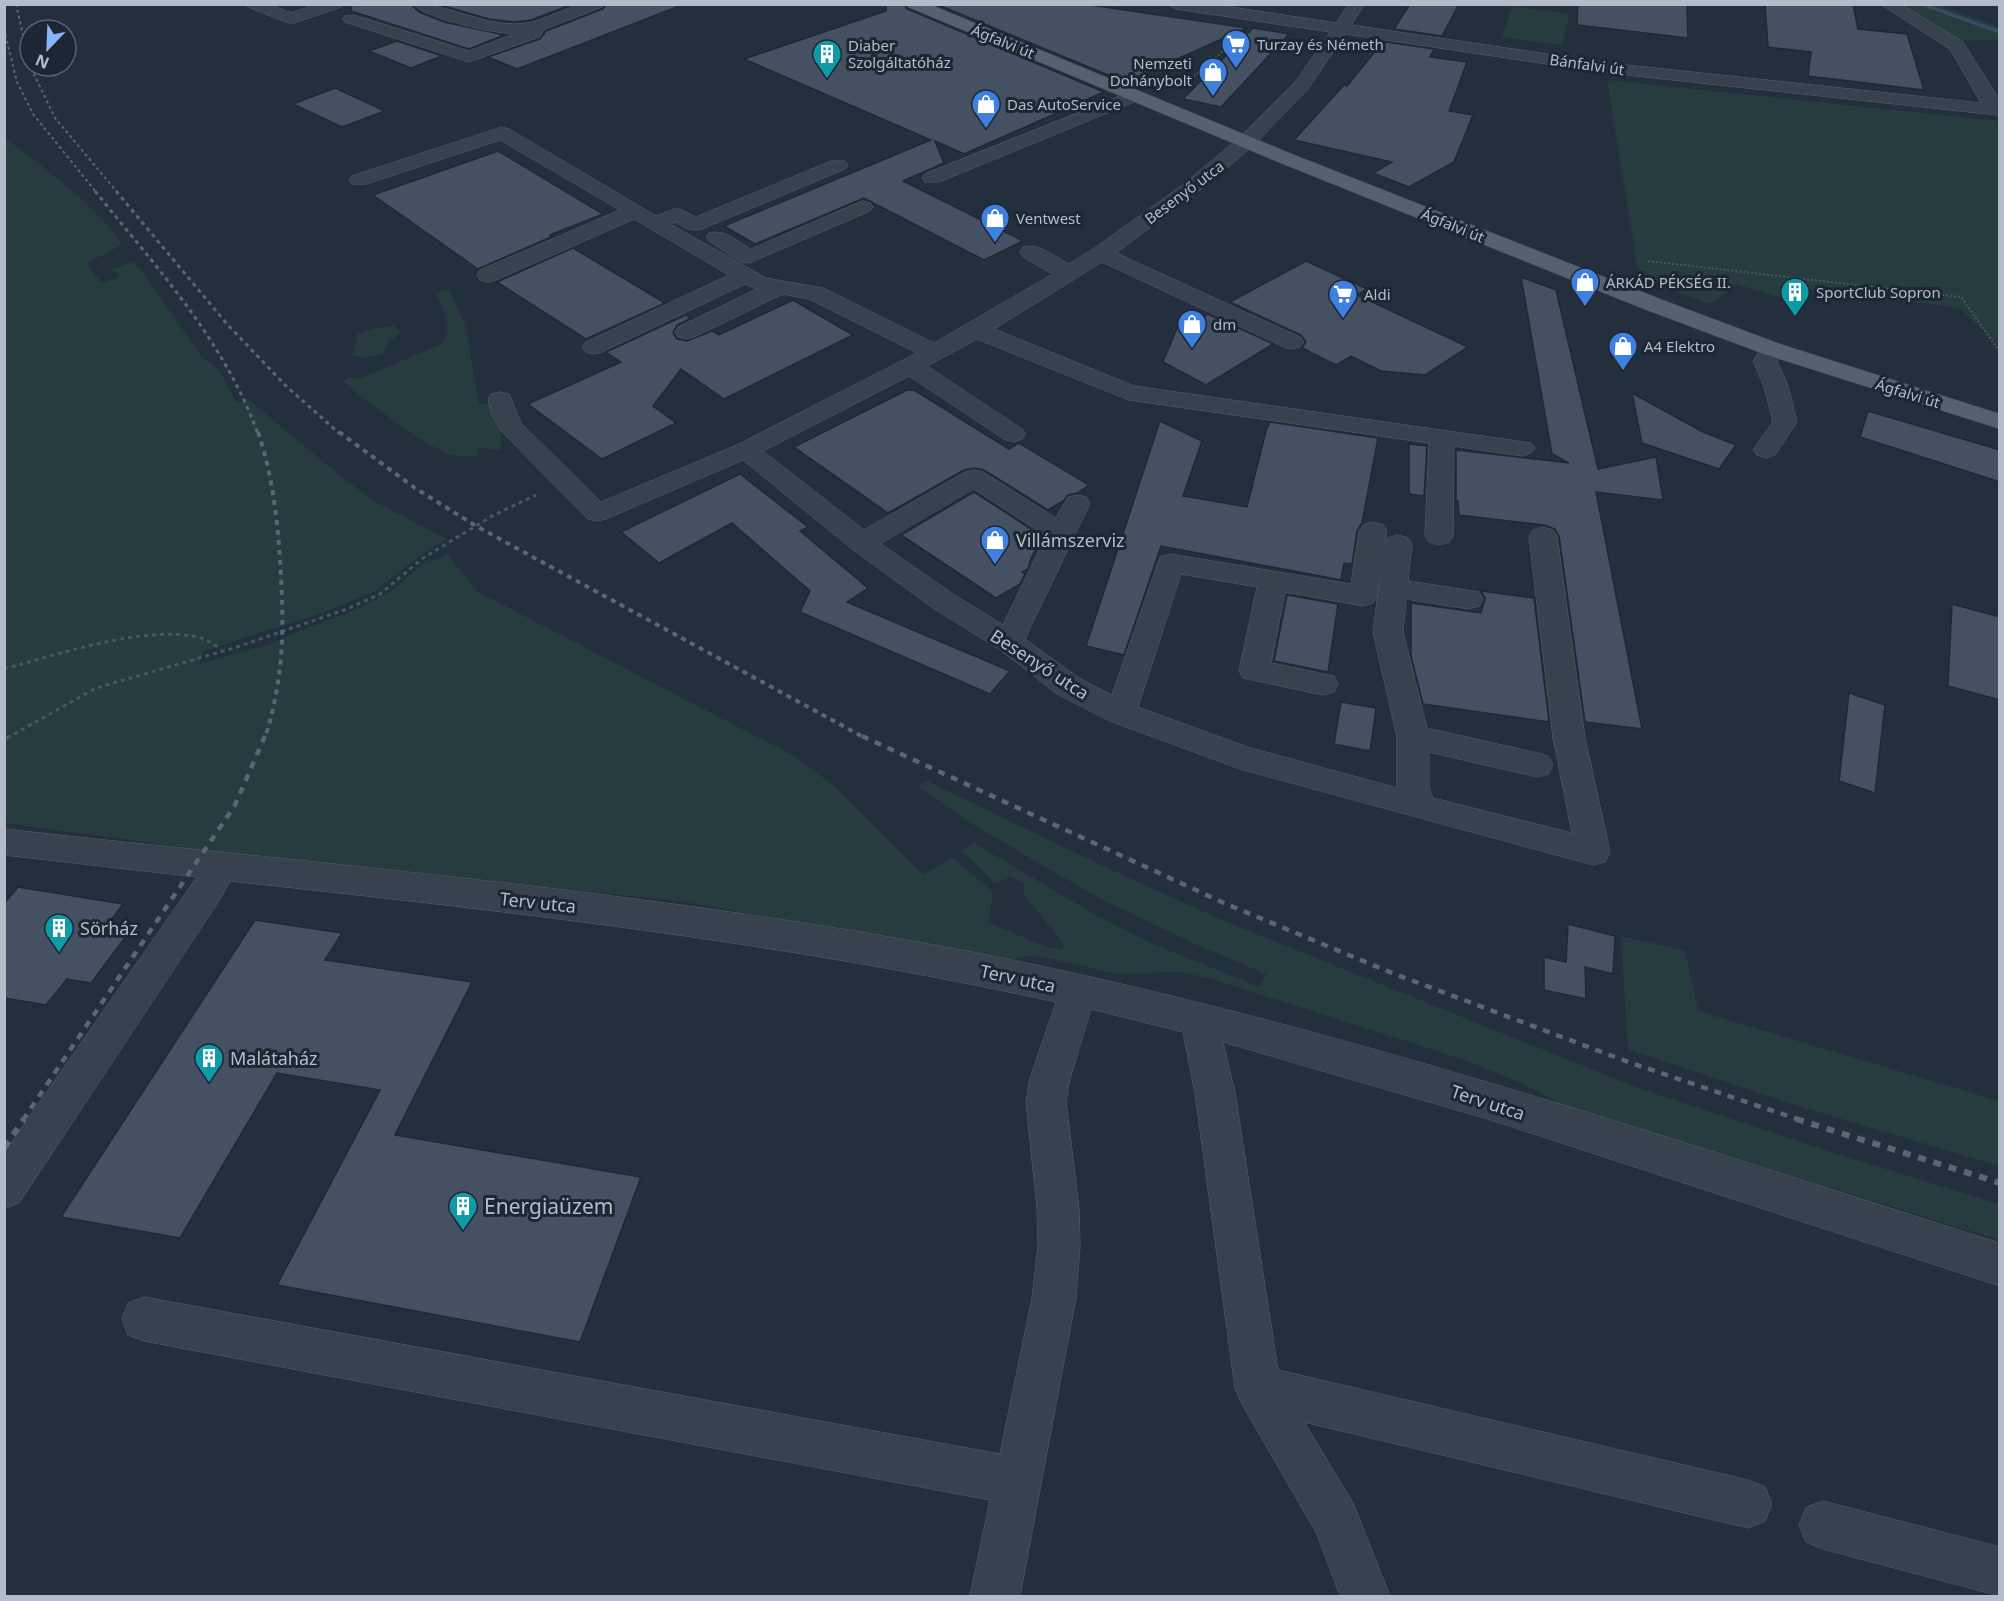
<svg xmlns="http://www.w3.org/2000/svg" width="2004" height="1601" viewBox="0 0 2004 1601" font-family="'Noto Sans',sans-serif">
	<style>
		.green { fill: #263c3f }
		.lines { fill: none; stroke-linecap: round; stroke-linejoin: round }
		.stream { fill: #394c67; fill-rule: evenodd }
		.building { fill: #455162; stroke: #1f2835; stroke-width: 1.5 }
		.minor-casing { stroke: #565f6c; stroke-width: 1 }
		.major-casing { stroke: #414a57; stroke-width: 1 }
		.path-far2 { stroke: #44595c; stroke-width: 2; stroke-dasharray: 2 2; stroke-linecap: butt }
		.path-far1 { stroke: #44595c; stroke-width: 3; stroke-dasharray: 4 4; stroke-linecap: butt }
		.path { stroke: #44595c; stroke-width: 4; stroke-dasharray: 4.5 4.5; stroke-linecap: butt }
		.minor { fill: #38414e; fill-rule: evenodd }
		.major { fill: #56606e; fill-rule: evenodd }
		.rail-far4 { stroke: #5a6575; stroke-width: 2; stroke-dasharray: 3 3; stroke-linecap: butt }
		.rail-far3 { stroke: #5a6575; stroke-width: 3; stroke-dasharray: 4 4; stroke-linecap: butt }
		.rail-far2 { stroke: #5a6575; stroke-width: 4; stroke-dasharray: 5 5; stroke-linecap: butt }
		.rail-far1 { stroke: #5a6575; stroke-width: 4.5; stroke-dasharray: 7 7; stroke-linecap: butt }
		.rail { stroke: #5a6575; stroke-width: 6; stroke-dasharray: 8 8; stroke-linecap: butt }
		.labels { text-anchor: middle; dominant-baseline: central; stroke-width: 6; stroke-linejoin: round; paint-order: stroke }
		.far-street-label { font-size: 15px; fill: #b4bcc9; stroke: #1d2633 }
		.far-poi-label { font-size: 15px; fill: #b4bcc9; stroke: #1d2633; text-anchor: start }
		.poi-label { font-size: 18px; fill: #b4bcc9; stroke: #1d2633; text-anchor: start }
		.street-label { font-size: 18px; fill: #b4bcc9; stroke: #1d2633 }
		.near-poi-label { font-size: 21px; fill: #b4bcc9; stroke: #1d2633; text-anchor: start }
	</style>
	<rect width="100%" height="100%" fill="#242f3e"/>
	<g class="green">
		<polygon points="1894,5 1939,5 1999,27 1999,40 1961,41"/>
		<polygon points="1512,6 1570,14 1562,45 1502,37"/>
		<polygon points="1607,80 1999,121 1999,346 1960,308 1798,288 1786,299 1736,284 1713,303 1707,303 1651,283 1640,275 1637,264"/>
		<path d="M4,137C42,167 95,204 122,244L108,253L86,262L101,283L120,277L113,269L132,262L141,270L200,354L220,372L236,402L249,400L349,483L379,504L447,539L421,555L375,591L328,611L204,651L198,664L271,644L294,633L350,612L394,590L425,561L438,559L447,554L478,592L796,757L834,786L923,874L953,858L993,892L988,923C1012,931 1039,947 1062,950L1064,944L1025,896L1023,884L1011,877L994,883L962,850L974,843L1092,913L1155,945L1260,987L1266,974L1195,944L1099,898L972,824L919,787L925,780L1103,866L1224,921L1641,1089L1840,1155L1999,1204V1240L1587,1112L1581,1116L1524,1084L1465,1060L1209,978L1177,972L1118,974L1034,955L1013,960L678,901L240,855L5,823Z"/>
		<path d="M449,289L465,325L479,404L494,403L500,419L501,450L479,448L477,456C471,456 464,457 458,456C431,453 366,400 343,381L350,377L356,380L442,344C454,330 444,307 435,293Z"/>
		<polygon points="394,326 402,333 389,340 383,354 365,358 353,355 358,334 376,328"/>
		<polygon points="1621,936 1685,951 1698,1011 1999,1101 1999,1166 1805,1108 1628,1049"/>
	</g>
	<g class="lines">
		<polygon class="stream" points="1917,4 1927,4 2000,30 2000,34"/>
	</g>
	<g class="building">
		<polygon points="352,4 411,4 419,12 444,22 504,35 469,49 351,11"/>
		<polygon points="437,4 573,4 531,20 514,22 489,19"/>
		<polygon points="606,4 677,4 677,7 517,69 488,57 540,39 546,31 603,9"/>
		<polygon points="886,4 904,4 907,9 1104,92 964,154 935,141 944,163 903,181 1023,241 984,260 864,198 755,244 724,226 931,140 744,59 886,11"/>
		<polygon points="936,4 1084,4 1247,28 1125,82"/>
		<polygon points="1410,4 1459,4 1442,36 1394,29"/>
		<polygon points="1578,4 1687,4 1688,38 1577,25"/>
		<polygon points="1765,4 1853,4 1858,29 1907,34 1924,90 1808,76 1811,52 1768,47"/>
		<polygon points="1253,28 1289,34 1221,107 1183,99"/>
		<polygon points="397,41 442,56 411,68 369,51"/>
		<polygon points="1386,42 1434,49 1430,57 1467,62 1449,111 1473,115 1454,162 1409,187 1373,173 1392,162 1294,140 1344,85 1347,86 1377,49 1381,50"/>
		<polygon points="335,88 385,111 342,127 293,104"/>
		<polygon points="498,151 603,214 550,235 553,236 478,269 373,195"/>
		<polygon points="573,248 665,303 586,339 497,282"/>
		<polygon points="1306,261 1367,289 1357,295 1468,347 1425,375 1381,371 1351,356 1336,365 1302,348 1306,342 1301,335 1230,302"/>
		<polygon points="1521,277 1556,290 1598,469 1656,457 1663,500 1596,492 1642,729 1585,722 1559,536 1555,529 1544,525 1459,515 1458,501 1456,501 1456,450 1569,463 1552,454"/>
		<polygon points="793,300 853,335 724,399 681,369 653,406 676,423 602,459 528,404 621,362 606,352 686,315 691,318 677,325 673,333 677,339 687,341 712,331 719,335"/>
		<polygon points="1208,314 1273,344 1206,385 1163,362 1177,328 1196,317 1200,319"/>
		<polygon points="907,390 914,390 1009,449 1019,443 1089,485 1077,493 1068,495 1063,501 1048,510 984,470 974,468 964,470 888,513 794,447"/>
		<polygon points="1632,393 1703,432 1736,445 1719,469 1642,443"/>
		<polygon points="1868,411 2000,450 2000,482 1860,437"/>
		<polygon points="1160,421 1202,441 1183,496 1247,507 1266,431 1270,422 1378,438 1362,523 1357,531 1352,564 1344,563 1341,580 1161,546 1124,655 1086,646"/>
		<polygon points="1409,444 1427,446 1424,496 1409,494"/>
		<polygon points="740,474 808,527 800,531 868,588 847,602 1010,671 990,694 800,612 810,591 732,523 659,563 621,532"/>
		<polygon points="974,492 1043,537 1031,558 1028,569 1022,572 1025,574 1020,584 996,598 901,535"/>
		<polygon points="1481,591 1534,598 1549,722 1423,704 1411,656 1411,603 1481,613 1485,598"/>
		<polygon points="1287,595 1338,604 1328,672 1274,661"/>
		<polygon points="1952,604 2000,617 2000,700 1948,686"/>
		<polygon points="1849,693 1885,705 1875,793 1839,781"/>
		<polygon points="1341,702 1376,708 1370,751 1334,744"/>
		<polygon points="18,887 123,904 109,923 133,927 91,983 67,979 46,1005 4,998 4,904"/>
		<polygon points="255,920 342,933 325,960 472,982 395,1135 641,1177 580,1342 277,1285 380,1090 277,1073 180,1238 61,1217"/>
		<polygon points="1568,924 1615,936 1613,974 1585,967 1586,999 1544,990 1544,957 1566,962"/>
	</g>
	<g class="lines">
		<g class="minor-casing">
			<g id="minor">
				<polygon points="246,4 269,4 291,13 318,4 343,4 341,7 291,24 248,7"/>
				<path d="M413,4C448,4 479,24 514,24C539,25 557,10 580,5C587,3 596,4 604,4L602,7L545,29L539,37L469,62L345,22L343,19L345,16H357L469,51L514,34C493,33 426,19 413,4Z"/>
				<path d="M1168,4H1212L1336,23L1349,4H1365L1351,25L1608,63L1981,103L1950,49L1880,4H1900L1963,42L2000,101V115H1997L1608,73L1345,34L1308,89L1253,146L1194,195L1116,253L1300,337L1304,342L1300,347L1292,349L1284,347L1102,262L994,329L1134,386L1531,443L1535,448L1531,453L1522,456L1454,446L1453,536L1449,542L1439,545L1429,542L1425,536L1429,443L1129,400L977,339L927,366L1022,429L1026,434L1022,439L1013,442L1004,439L909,376L763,451L864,530L965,472L974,470L983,472L1056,518L1068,497L1077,495L1086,497L1090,503L1025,639L1079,678L1112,695L1160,557L1170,554L1351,584L1359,531L1363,525L1373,522L1383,525L1387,531L1385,543L1388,538L1398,535L1408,538L1412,544L1408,581L1479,592L1483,599L1479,606L1469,609L1406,599L1403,632L1427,728L1537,753L1548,756L1553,765L1548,774L1537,777L1429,752V787L1433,798L1572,833L1553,738L1529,536L1533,530L1543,527L1553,530L1557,536L1585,738L1610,852L1605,862L1593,865L1240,769L1110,721L1057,694L999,649L933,608L852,549L743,460L606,519L597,521L588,519L502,432L491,413L488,399L491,394L500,392L509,394L521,423L601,502L737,445L917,353L809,299L783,294L694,337L686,339L678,337L675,332L678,327L757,289L745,284L602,352L594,354L586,352L582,347L586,342L729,275L634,219L496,280L488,282L480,280L477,275L480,270L620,210L500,140L366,184H352L349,180L352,176L502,127L509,129L656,216L677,208L696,217L831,161H845L848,165L845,169L702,229C691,232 685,228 676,222L670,224L766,278L823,288L934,343L1053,274L1023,257L1020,252L1023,247C1040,243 1055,257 1069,264L1093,249L1180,187L1239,138L1296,81L1330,32L1176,9ZM974,489L1046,536L1003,625L953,594L881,544ZM1381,571L1373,632L1397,737V788L1247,747L1138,707L1181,574L1257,587L1239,671L1243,678L1323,695L1334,692L1338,684L1334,676L1271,663L1285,592L1363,606L1373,603L1377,596Z"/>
				<polygon points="1133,91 1139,92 1142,96 1139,100 939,182 925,182 922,178 925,174"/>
				<path d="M863,201L870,203L873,207L870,211L749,263L741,262L709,241L706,237L709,233C724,229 737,241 750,249Z"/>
				<polygon points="1772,342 1780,344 1784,349 1777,361 1788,386 1797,422 1775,455 1766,458 1757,455 1753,450 1773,422 1764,386 1753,361 1764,344"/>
				<path d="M4,829C327,865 653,891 972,952C1322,1020 1660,1136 2000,1243V1286L1491,1120L1223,1042L1235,1093L1278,1370L1748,1480L1765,1487L1772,1504L1765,1521L1748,1528L1304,1422L1353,1503L1390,1596H1340L1317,1534L1242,1404L1235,1388L1195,1093L1183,1032L1091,1009L1069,1082L1066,1102L1079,1208L1080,1246L1076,1298L1020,1596H970L990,1500L144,1341L128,1335L122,1319L128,1303L144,1297L1000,1454L1032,1298L1038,1246L1037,1208L1026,1102L1029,1082L1056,1002C783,942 507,911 230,881L217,904L19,1203L4,1209V1153L197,877L4,855Z"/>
				<polygon points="1823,1501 2000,1547 2000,1596 1823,1549 1806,1542 1799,1525 1806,1508"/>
			</g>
		</g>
		<g class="major-casing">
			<polygon id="major" points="906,4 929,4 1292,154 1660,299 1780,344 2000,414 2000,429 1764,354 1644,309 1278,162 908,7"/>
		</g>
		<g class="path-far2">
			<polyline points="1986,4 2000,6"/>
			<polyline points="1181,86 1211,63 1230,43"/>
			<polyline points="1648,261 1961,297 2000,352"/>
			<polyline points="1791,303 1809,280"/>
		</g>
		<g class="path-far1">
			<path d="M4,669C56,655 143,625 197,637C206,639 214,644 221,650"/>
			<polyline points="7,738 96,688 234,648 347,609 380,594 423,558 494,515 536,495"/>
		</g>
		<polyline class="path" points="4,739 9,736"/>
		<use href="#minor" class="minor"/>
		<use href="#major" class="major"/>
		<g class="rail-far4">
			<polyline points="16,4 30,66 55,118 117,192"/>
			<polyline points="4,29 17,82 33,114 96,192"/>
		</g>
		<g class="rail-far3">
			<path d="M95,191C156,267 224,340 258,434"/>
			<polyline points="116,191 227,324 285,385 340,434"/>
		</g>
		<g class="rail-far2">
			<path d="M258,432C272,473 277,516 280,559C284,625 285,674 265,738"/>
			<polyline points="339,432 415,488 476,526 865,738"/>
		</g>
		<g class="rail-far1">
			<polyline points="862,736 1224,903 1392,973 1631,1063 1800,1120"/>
			<polyline points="23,1120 235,805 265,736"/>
		</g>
		<g class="rail">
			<polyline points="1796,1119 2000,1183"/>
			<polyline points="4,1148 24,1119"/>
		</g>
	</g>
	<defs>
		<g id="supermarket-pin" transform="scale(1.5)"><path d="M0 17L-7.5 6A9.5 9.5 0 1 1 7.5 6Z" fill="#3f7fe0" stroke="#1d2633"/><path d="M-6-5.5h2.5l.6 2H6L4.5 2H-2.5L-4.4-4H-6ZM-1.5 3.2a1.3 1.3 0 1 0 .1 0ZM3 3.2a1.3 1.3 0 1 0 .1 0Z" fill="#fff"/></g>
		<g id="building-pin" transform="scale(1.5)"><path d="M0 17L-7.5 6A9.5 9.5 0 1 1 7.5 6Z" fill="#0f9aa8" stroke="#1d2633"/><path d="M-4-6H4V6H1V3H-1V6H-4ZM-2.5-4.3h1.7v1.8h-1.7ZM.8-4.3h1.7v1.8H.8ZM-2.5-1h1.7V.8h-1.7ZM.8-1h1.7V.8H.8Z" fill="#fff"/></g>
		<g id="shop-pin" transform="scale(1.5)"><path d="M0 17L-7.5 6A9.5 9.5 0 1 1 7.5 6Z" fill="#3f7fe0" stroke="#1d2633"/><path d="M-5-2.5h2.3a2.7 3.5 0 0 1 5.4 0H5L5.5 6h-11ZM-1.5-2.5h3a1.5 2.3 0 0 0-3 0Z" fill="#fff"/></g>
	</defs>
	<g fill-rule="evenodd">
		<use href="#supermarket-pin" x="1236" y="44"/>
		<use href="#building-pin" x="827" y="54"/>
		<use href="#shop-pin" x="1213" y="72"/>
		<use href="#shop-pin" x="986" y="104"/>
		<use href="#shop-pin" x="995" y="218"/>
		<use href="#shop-pin" x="1585" y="282"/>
		<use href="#building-pin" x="1795" y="292"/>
		<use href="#supermarket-pin" x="1343" y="294"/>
		<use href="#shop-pin" x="1192" y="324"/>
		<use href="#shop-pin" x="1623" y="346"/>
		<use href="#shop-pin" x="995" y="540"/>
		<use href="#building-pin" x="59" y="928"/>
		<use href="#building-pin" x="209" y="1058"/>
		<use href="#building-pin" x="463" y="1206"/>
	</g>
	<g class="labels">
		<g class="far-street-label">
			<text transform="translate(1003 41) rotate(22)">Ágfalvi út</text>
			<text transform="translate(1587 64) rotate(8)">Bánfalvi út</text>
			<text transform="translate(1184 192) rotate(-37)">Besenyő utca</text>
			<text transform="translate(1453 225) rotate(22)">Ágfalvi út</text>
			<text transform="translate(1908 393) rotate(17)">Ágfalvi út</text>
		</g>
		<g class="far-poi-label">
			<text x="1257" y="44">Turzay és Németh</text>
			<text x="848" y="45">Diaber<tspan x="848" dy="17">Szolgáltatóház</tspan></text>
			<text x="1192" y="63" text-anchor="end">Nemzeti<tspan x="1192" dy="17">Dohánybolt</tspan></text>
			<text x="1007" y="104">Das AutoService</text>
			<text x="1016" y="218">Ventwest</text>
			<text x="1606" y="282">ÁRKÁD PÉKSÉG II.</text>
			<text x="1816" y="292">SportClub Sopron</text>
			<text x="1364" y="294">Aldi</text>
			<text x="1213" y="324">dm</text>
			<text x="1644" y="346">A4 Elektro</text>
		</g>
		<g class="poi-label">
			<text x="1016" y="540">Villámszerviz</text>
			<text x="80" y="928">Sörház</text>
			<text x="230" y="1058">Malátaház</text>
		</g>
		<g class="street-label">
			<text transform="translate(1040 664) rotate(33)">Besenyő utca</text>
			<text transform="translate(538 902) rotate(6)">Terv utca</text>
			<text transform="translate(1018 978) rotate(12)">Terv utca</text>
			<text transform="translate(1488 1102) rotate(18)">Terv utca</text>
		</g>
		<g class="near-poi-label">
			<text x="484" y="1206">Energiaüzem</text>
		</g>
	</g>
	<rect width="2004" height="1601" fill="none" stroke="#b4bcc9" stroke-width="12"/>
	<g transform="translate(48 48) rotate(203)"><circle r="28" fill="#1d2633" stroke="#59626f" stroke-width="1.5"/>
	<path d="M0-4.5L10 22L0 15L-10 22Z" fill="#8ab4f8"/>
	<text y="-9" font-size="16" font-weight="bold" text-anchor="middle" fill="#b4bcc9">N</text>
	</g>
</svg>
